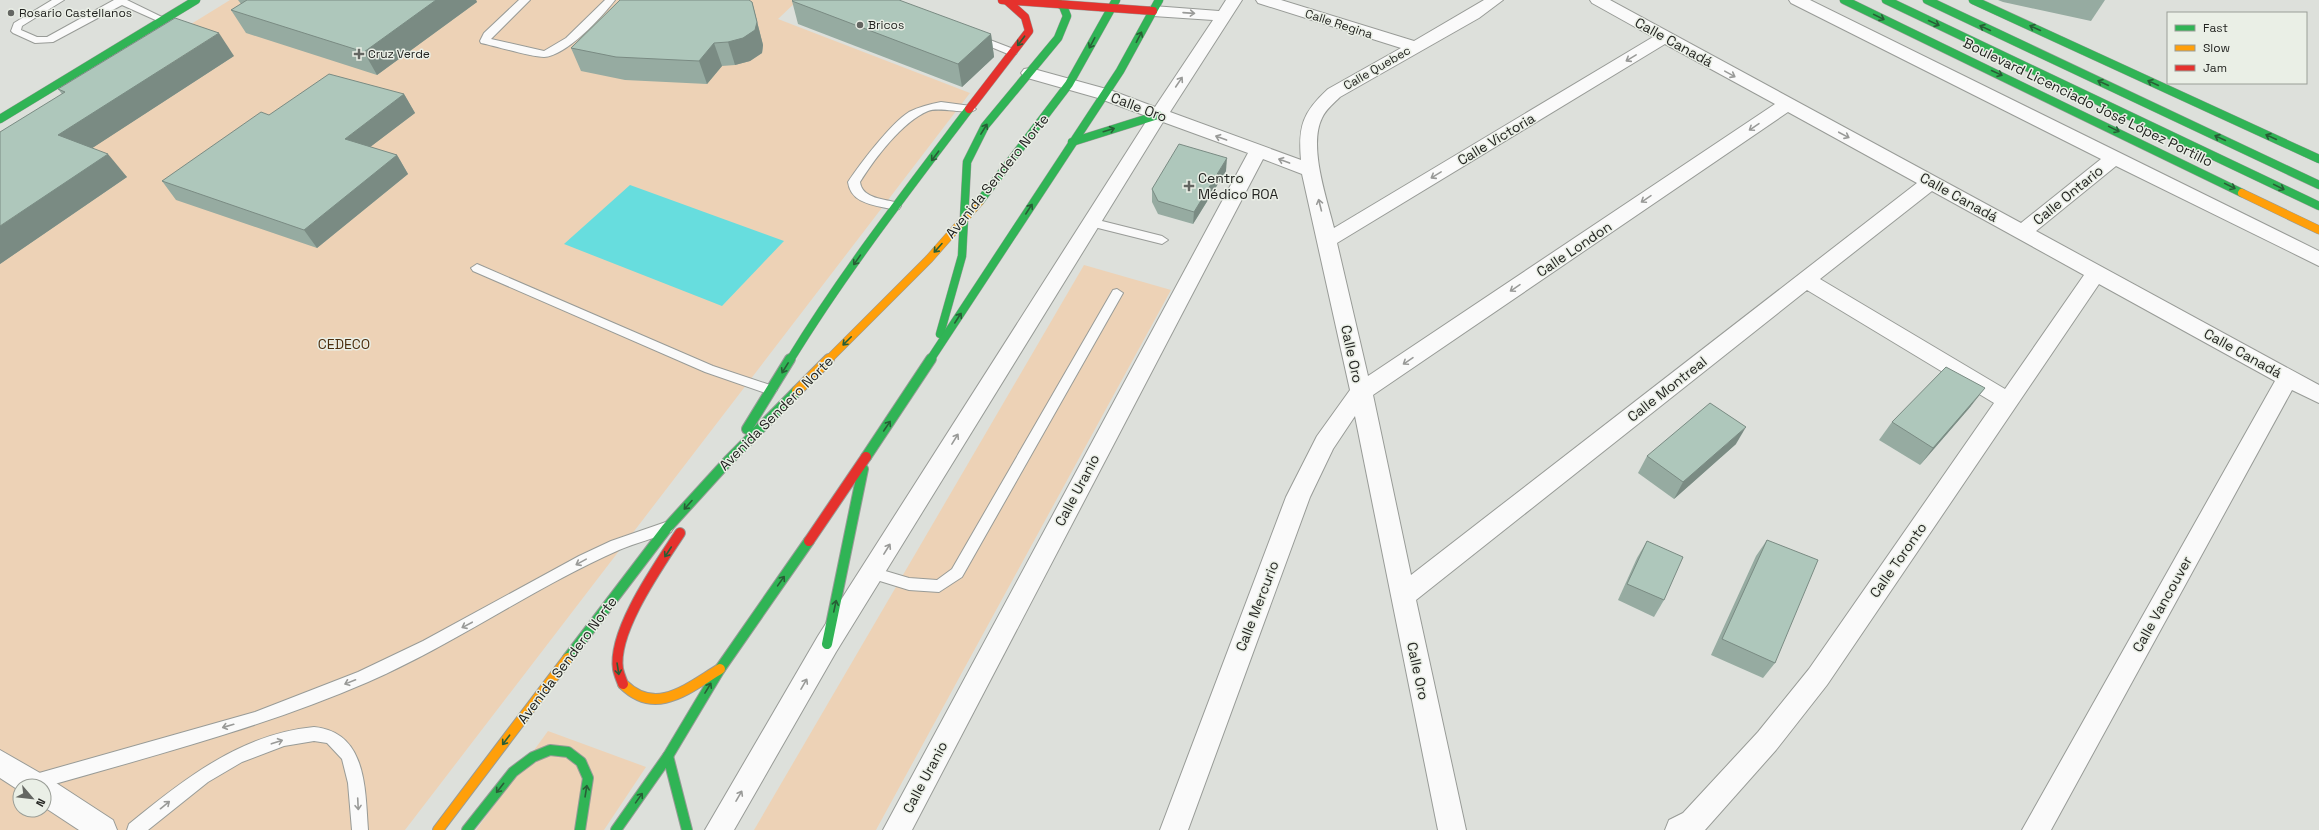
<svg xmlns="http://www.w3.org/2000/svg" width="2319" height="830" viewBox="0 0 2319 830" font-family="'Space Grotesk',sans-serif">
	<style>
		.green { fill: #edd2b6; fill-rule: evenodd }
		.water { fill: #67ddde }
		.lines { fill: none; stroke-linecap: round; stroke-linejoin: round }
		.lane-casing { stroke: #989b97; stroke-width: 2 }
		.street-casing { stroke: #989b97; stroke-width: 2 }
		.fast-far1-casing { stroke: #989b97; stroke-width: 9 }
		.fast-casing { stroke: #989b97; stroke-width: 12 }
		.slow-far1-casing { stroke: #989b97; stroke-width: 9 }
		.slow-casing { stroke: #989b97; stroke-width: 12 }
		.jam-far1-casing { stroke: #989b97; stroke-width: 9 }
		.jam-casing { stroke: #989b97; stroke-width: 12 }
		.lane { fill: #fafafa; fill-rule: evenodd }
		.street { fill: #fafafa; fill-rule: evenodd }
		.fast-far1 { stroke: #30b455; stroke-width: 8 }
		.fast { stroke: #30b455; stroke-width: 10 }
		.slow-far1 { stroke: #ff9f0a; stroke-width: 8 }
		.slow { stroke: #ff9f0a; stroke-width: 10 }
		.jam-far1 { stroke: #e5322d; stroke-width: 8 }
		.jam { stroke: #e5322d; stroke-width: 10 }
		.wall { fill: #96aba1 }
		.shaded-wall { fill: #7a8b83 }
		.building { fill: #aec7bb; stroke: #7a8b83 }
		.oneway { stroke: #999a98 }
		.oneway2 { stroke: #285e36 }
		.poi-dot { fill: #646662; stroke: #eaefe6; stroke-width: 1.5 }
		.labels { text-anchor: middle; dominant-baseline: central; stroke-width: 3; stroke-linejoin: round; paint-order: stroke }
		.far-poi-label { font-size: 12px; fill: #232421; stroke: #eaefe6; text-anchor: start }
		.far-street-label { font-size: 12px; fill: #232421; stroke: #eaefe6 }
		.street-label { font-size: 14px; fill: #232421; stroke: #eaefe6 }
		.poi-label { font-size: 14px; fill: #232421; stroke: #eaefe6; text-anchor: start }
		.park-label { font-size: 14px; fill: #4c2e0d; stroke: #eaefe6 }
	</style>
	<rect width="100%" height="100%" fill="#dde0db"/>
	<g class="green">
		<path d="M230,0H798L778,19L970,93L405,830H0V142ZM20,786H44V810H20Z"/>
		<polygon points="1084,265 1171,290 876,830 754,830"/>
		<polygon points="548,731 646,767 604,830 476,830"/>
	</g>
	<polygon class="water" points="630,185 784,241 722,306 564,244"/>
	<g class="lines">
		<g class="lane-casing">
			<g id="lane">
				<polygon points="52,0 64,0 22,26 21,30 37,37 47,37 114,0 127,0 168,20 166,22 160,22 122,5 53,42 35,43 13,33 11,31 14,23"/>
				<path d="M519,0H530L491,39L544,51L566,38L605,0H615C602,17 566,56 544,57C532,57 495,46 481,43L480,41L484,33Z"/>
				<polygon points="977,35 1016,50 1017,52 1016,54 1008,54 974,40 972,38"/>
				<path d="M941,102L971,106L976,109C971,116 940,106 928,111C902,122 875,158 860,182C862,199 885,199 899,203L901,206L899,209L895,210C877,205 851,205 848,182C860,164 891,123 909,112C919,107 930,104 941,102Z"/>
				<polygon points="1090,218 1162,236 1168,240 1162,244 1086,225 1084,222"/>
				<polygon points="477,264 713,366 776,387 777,390 771,395 705,372 473,271 471,268"/>
				<polygon points="1117,289 1123,293 962,577 939,592 909,590 867,577 865,573 867,569 872,567 909,578 937,580 952,569 1113,290"/>
				<path d="M666,522L671,524L673,528L671,532C654,538 636,543 619,550C533,588 455,644 368,682C264,727 153,756 44,787L25,786L24,783L26,778L32,775L255,712L358,672L423,641L579,556L611,541Z"/>
				<path d="M314,727C367,732 365,789 368,830H352L348,783L342,759L327,743L314,741L284,746L242,762L208,782L148,830H127L129,824C184,779 241,734 314,727Z"/>
			</g>
		</g>
		<g class="street-casing">
			<g id="street">
				<path d="M1226,0H1242L1170,112L1301,160C1298,126 1303,112 1328,89L1401,48L1258,3L1256,0H1281L1414,41L1484,0H1503L1479,18L1340,97C1334,103 1326,109 1322,118C1308,146 1327,199 1334,228L1653,37L1592,3L1590,0H1610L2021,223L2101,159L1791,3L1789,0H1810L2319,251V266L2116,166L2036,231L2319,385V403L2292,390L2051,830H2022L2275,381L2099,284L1827,685L1776,750L1705,830H1665L1669,820L1683,813L1758,732L1809,669L1994,403L1807,290L1416,600L1466,830H1438L1355,416L1333,449L1310,497L1188,830H1160L1286,497L1317,436L1350,390L1302,174L1263,159L912,830H883L1248,153L1163,122L836,652L734,830H705L818,636L1149,117L1098,98L1024,77L1021,73L1024,69L1030,68L1110,90L1155,107L1213,20L1153,16L1147,14L1145,11L1147,8L1153,6L1219,11ZM1665,44L1775,104L1368,376L1337,243ZM1788,112L1917,183L1411,575L1373,395ZM1932,191L2084,275L2005,389L1820,279Z"/>
				<polygon points="0,750 47,777 113,820 117,830 79,830 44,807 44,786 20,786 20,791 0,778"/>
			</g>
		</g>
		<g class="fast-far1-casing">
			<g id="fast-far1">
				<polyline points="1844,0 2242,193"/>
				<polyline points="1886,0 2319,206"/>
				<polyline points="1927,0 2319,185"/>
				<polyline points="1973,0 2319,159"/>
				<polyline points="0,119 196,0"/>
				<polyline points="1072,142 1158,115"/>
				<polyline points="980,201 1069,84 1116,0"/>
				<polyline points="940,334 962,256 967,162 985,126 1058,38 1067,16 1063,6 1053,0"/>
				<path d="M790,360C844,272 907,191 969,109"/>
				<polyline points="930,360 1120,71 1159,0"/>
			</g>
		</g>
		<g class="fast-casing">
			<g id="fast">
				<polyline points="747,429 790,359"/>
				<polyline points="866,457 931,359"/>
				<polyline points="827,644 863,469"/>
				<polyline points="568,658 667,528 728,461 797,391"/>
				<polyline points="668,756 687,830"/>
				<polyline points="467,830 513,772 533,757 550,750 568,752 581,762 588,778 580,830"/>
				<polyline points="616,830 668,756 720,669 809,541"/>
			</g>
		</g>
		<g class="slow-far1-casing">
			<g id="slow-far1">
				<polyline points="2242,193 2319,230"/>
				<polyline points="828,360 929,259 980,201"/>
			</g>
		</g>
		<g class="slow-casing">
			<g id="slow">
				<polyline points="797,391 829,359"/>
				<path d="M623,684C656,717 688,688 720,669"/>
				<polyline points="438,830 568,658"/>
			</g>
		</g>
		<g class="jam-far1-casing">
			<g id="jam-far1">
				<polyline points="1002,0 1153,11"/>
				<polyline points="969,109 1029,31 1025,17 1006,0"/>
			</g>
		</g>
		<g class="jam-casing">
			<g id="jam">
				<polyline points="809,541 866,457"/>
				<path d="M623,684C621,679 619,674 618,669C612,631 660,564 680,533"/>
			</g>
		</g>
		<use href="#lane" class="lane"/>
		<use href="#street" class="street"/>
		<use href="#fast-far1" class="fast-far1"/>
		<use href="#fast" class="fast"/>
		<use href="#slow-far1" class="slow-far1"/>
		<use href="#slow" class="slow"/>
		<use href="#jam-far1" class="jam-far1"/>
		<use href="#jam" class="jam"/>
	</g>
	<g class="wall">
		<polygon points="238,0 476,0 477,2 377,75 246,33 231,10 241,4"/>
		<polygon points="1998,0 2105,0 2091,21 2003,2"/>
		<polygon points="792,1 991,34 994,57 962,87 798,24"/>
		<polygon points="752,2 763,45 762,53 750,61 735,65 722,66 707,84 625,80 581,71 571,48"/>
		<polygon points="234,56 92,148 127,177 0,264 62,94 58,89"/>
		<polygon points="404,94 415,113 370,147 397,155 408,174 317,248 176,200 162,181 269,115"/>
		<polygon points="1226,171 1193,224 1158,214 1152,202 1152,189"/>
		<polygon points="1971,406 1920,465 1879,440 1892,422"/>
		<polygon points="1736,444 1674,499 1638,473 1647,456"/>
		<polygon points="1767,540 1775,663 1763,678 1711,655 1756,556"/>
		<polygon points="1647,541 1664,600 1654,617 1618,600 1637,558"/>
	</g>
	<g class="shaded-wall">
		<polygon points="436,0 476,0 477,2 377,75 364,52"/>
		<polygon points="752,2 763,45 762,53 750,61 735,65 728,42"/>
		<polygon points="219,33 234,56 77,158 58,135"/>
		<polygon points="991,34 994,57 962,87 958,64"/>
		<polygon points="714,43 722,66 707,84 699,61"/>
		<polygon points="404,94 415,113 357,157 345,139"/>
		<polygon points="108,154 127,177 0,264 0,226"/>
		<polygon points="397,155 408,174 317,248 304,230"/>
		<polygon points="1227,158 1226,171 1193,224 1194,212"/>
		<polygon points="1985,388 1971,406 1920,465 1933,448"/>
		<polygon points="1746,427 1736,444 1674,499 1683,482"/>
	</g>
	<g class="building">
		<polygon points="247,0 436,0 364,52 231,10"/>
		<polygon points="620,0 749,0 752,2 757,22 755,30 743,38 728,42 714,43 699,61 616,57 571,48"/>
		<polygon points="793,0 899,0 991,34 958,64 792,1"/>
		<polygon points="175,18 219,33 58,135 108,154 0,226 0,132 65,92 58,89"/>
		<polygon points="329,74 404,94 345,139 397,155 304,230 162,181 261,112 269,115"/>
		<polygon points="1179,144 1227,158 1194,212 1158,201 1152,189"/>
		<polygon points="1946,367 1985,388 1933,448 1892,422"/>
		<polygon points="1710,403 1746,427 1683,482 1647,456"/>
		<polygon points="1767,540 1818,560 1775,663 1722,639"/>
		<polygon points="1647,541 1683,557 1664,600 1627,584"/>
	</g>
	<defs><path id="oneway-shaft" d="M-6 0H5M1.5-3L5.5 0L1.5 3" fill="none" stroke-width="1.6" stroke-linecap="round" stroke-linejoin="round"/></defs>
	<g class="oneway">
		<use href="#oneway-shaft" transform="translate(1189 13) rotate(4)"/>
		<use href="#oneway-shaft" transform="translate(1631 58) rotate(149)"/>
		<use href="#oneway-shaft" transform="translate(1730 74) rotate(29)"/>
		<use href="#oneway-shaft" transform="translate(1179 82) rotate(-56)"/>
		<use href="#oneway-shaft" transform="translate(1754 127) rotate(146)"/>
		<use href="#oneway-shaft" transform="translate(1844 135) rotate(28)"/>
		<use href="#oneway-shaft" transform="translate(1221 138) rotate(-160)"/>
		<use href="#oneway-shaft" transform="translate(1284 161) rotate(-160)"/>
		<use href="#oneway-shaft" transform="translate(1436 175) rotate(149)"/>
		<use href="#oneway-shaft" transform="translate(1646 199) rotate(146)"/>
		<use href="#oneway-shaft" transform="translate(1320 205) rotate(-104)"/>
		<use href="#oneway-shaft" transform="translate(1515 288) rotate(146)"/>
		<use href="#oneway-shaft" transform="translate(1408 361) rotate(146)"/>
		<use href="#oneway-shaft" transform="translate(955 439) rotate(-58)"/>
		<use href="#oneway-shaft" transform="translate(887 549) rotate(-58)"/>
		<use href="#oneway-shaft" transform="translate(581 562) rotate(151)"/>
		<use href="#oneway-shaft" transform="translate(467 625) rotate(152)"/>
		<use href="#oneway-shaft" transform="translate(350 682) rotate(158)"/>
		<use href="#oneway-shaft" transform="translate(804 684) rotate(-60)"/>
		<use href="#oneway-shaft" transform="translate(228 726) rotate(164)"/>
		<use href="#oneway-shaft" transform="translate(277 742) rotate(-18)"/>
		<use href="#oneway-shaft" transform="translate(739 796) rotate(-60)"/>
		<use href="#oneway-shaft" transform="translate(358 804) rotate(87)"/>
		<use href="#oneway-shaft" transform="translate(165 805) rotate(-39)"/>
	</g>
	<g class="oneway2">
		<use href="#oneway-shaft" transform="translate(1879 17) rotate(26)"/>
		<use href="#oneway-shaft" transform="translate(1934 23) rotate(25)"/>
		<use href="#oneway-shaft" transform="translate(1985 28) rotate(-155)"/>
		<use href="#oneway-shaft" transform="translate(2035 28) rotate(-155)"/>
		<use href="#oneway-shaft" transform="translate(1139 37) rotate(-63)"/>
		<use href="#oneway-shaft" transform="translate(1021 41) rotate(127)"/>
		<use href="#oneway-shaft" transform="translate(1092 43) rotate(118)"/>
		<use href="#oneway-shaft" transform="translate(1997 73) rotate(25)"/>
		<use href="#oneway-shaft" transform="translate(2103 83) rotate(-155)"/>
		<use href="#oneway-shaft" transform="translate(2153 83) rotate(-155)"/>
		<use href="#oneway-shaft" transform="translate(984 129) rotate(-58)"/>
		<use href="#oneway-shaft" transform="translate(2114 129) rotate(26)"/>
		<use href="#oneway-shaft" transform="translate(1109 130) rotate(-17)"/>
		<use href="#oneway-shaft" transform="translate(2271 137) rotate(-155)"/>
		<use href="#oneway-shaft" transform="translate(2220 138) rotate(-155)"/>
		<use href="#oneway-shaft" transform="translate(935 156) rotate(127)"/>
		<use href="#oneway-shaft" transform="translate(2230 186) rotate(26)"/>
		<use href="#oneway-shaft" transform="translate(2279 187) rotate(26)"/>
		<use href="#oneway-shaft" transform="translate(1029 209) rotate(-57)"/>
		<use href="#oneway-shaft" transform="translate(938 248) rotate(132)"/>
		<use href="#oneway-shaft" transform="translate(857 260) rotate(125)"/>
		<use href="#oneway-shaft" transform="translate(958 318) rotate(-57)"/>
		<use href="#oneway-shaft" transform="translate(847 341) rotate(135)"/>
		<use href="#oneway-shaft" transform="translate(785 368) rotate(122)"/>
		<use href="#oneway-shaft" transform="translate(887 426) rotate(-56)"/>
		<use href="#oneway-shaft" transform="translate(688 505) rotate(132)"/>
		<use href="#oneway-shaft" transform="translate(668 552) rotate(123)"/>
		<use href="#oneway-shaft" transform="translate(781 581) rotate(-55)"/>
		<use href="#oneway-shaft" transform="translate(835 606) rotate(-78)"/>
		<use href="#oneway-shaft" transform="translate(618 669) rotate(81)"/>
		<use href="#oneway-shaft" transform="translate(708 688) rotate(-59)"/>
		<use href="#oneway-shaft" transform="translate(506 740) rotate(127)"/>
		<use href="#oneway-shaft" transform="translate(500 788) rotate(128)"/>
		<use href="#oneway-shaft" transform="translate(586 791) rotate(-81)"/>
		<use href="#oneway-shaft" transform="translate(639 798) rotate(-55)"/>
	</g>
	<g class="poi-dot">
		<circle cx="11" cy="13" r="4"/>
		<circle cx="860" cy="25" r="4"/>
		<path d="M357 48h4v4h4v4h-4v4h-4v-4h-4v-4h4z"/>
		<path d="M1187 180h4v4h4v4h-4v4h-4v-4h-4v-4h4z"/>
	</g>
	<g class="labels">
		<g class="far-poi-label">
			<text x="19" y="13">Rosario Castellanos</text>
			<text x="868" y="25">Bricos</text>
			<text x="368" y="54">Cruz Verde</text>
		</g>
		<g class="far-street-label">
			<text transform="translate(1339 24) rotate(18)">Calle Regina</text>
			<text transform="translate(1377 68) rotate(-30)">Calle Quebec</text>
		</g>
		<g class="street-label">
			<text transform="translate(1674 42) rotate(29)">Calle Canadá</text>
			<text transform="translate(2088 102) rotate(26)">Boulevard Licenciado José López Portillo</text>
			<text transform="translate(1139 107) rotate(21)">Calle Oro</text>
			<text transform="translate(1496 139) rotate(-31)">Calle Victoria</text>
			<text transform="translate(997 176) rotate(-51)">Avenida Sendero Norte</text>
			<text transform="translate(2068 195) rotate(-39)">Calle Ontario</text>
			<text transform="translate(1959 197) rotate(29)">Calle Canadá</text>
			<text transform="translate(1574 249) rotate(-34)">Calle London</text>
			<text transform="translate(2243 353) rotate(29)">Calle Canadá</text>
			<text transform="translate(1352 354) rotate(78)">Calle Oro</text>
			<text transform="translate(1667 389) rotate(-38)">Calle Montreal</text>
			<text transform="translate(776 413) rotate(-45)">Avenida Sendero Norte</text>
			<text transform="translate(1077 490) rotate(-62)">Calle Uranio</text>
			<text transform="translate(1898 560) rotate(-55)">Calle Toronto</text>
			<text transform="translate(2162 604) rotate(-61)">Calle Vancouver</text>
			<text transform="translate(1257 606) rotate(-69)">Calle Mercurio</text>
			<text transform="translate(567 660) rotate(-53)">Avenida Sendero Norte</text>
			<text transform="translate(1418 671) rotate(78)">Calle Oro</text>
			<text transform="translate(925 777) rotate(-62)">Calle Uranio</text>
		</g>
		<g class="poi-label">
			<text x="1198" y="178">Centro<tspan x="1198" dy="16">Médico ROA</tspan></text>
		</g>
		<g class="park-label">
			<text x="344" y="344">CEDECO</text>
		</g>
	</g>
	<rect x="2167" y="12" width="140" height="72" fill="#eaefe6" stroke="#9a9e97"/>
	<rect x="2175" y="25" width="20" height="6" fill="#30b455" stroke="#9a9e97"/>
	<text x="2203" y="32" font-size="12" fill="#232421">Fast</text>
	<rect x="2175" y="45" width="20" height="6" fill="#ff9f0a" stroke="#9a9e97"/>
	<text x="2203" y="52" font-size="12" fill="#232421">Slow</text>
	<rect x="2175" y="65" width="20" height="6" fill="#e5322d" stroke="#9a9e97"/>
	<text x="2203" y="72" font-size="12" fill="#232421">Jam</text>
	<g transform="translate(32 798) rotate(118)"><circle r="19" fill="#eaefe6" stroke="#9a9e97"/>
	<path d="M0-3L7 15L0 10L-7 15Z" fill="#646662"/>
	<text y="-6" font-size="11" font-weight="bold" text-anchor="middle" fill="#232421">N</text>
	</g>
</svg>
